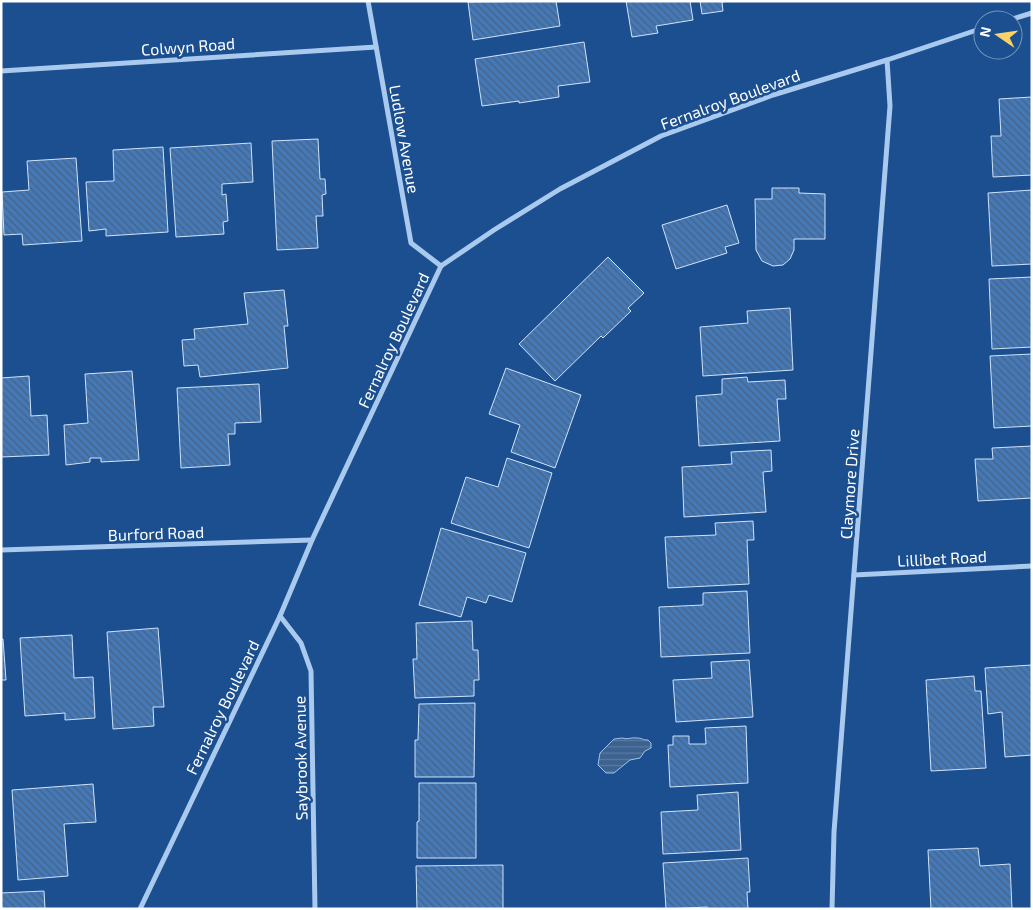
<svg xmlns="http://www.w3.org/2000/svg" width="1033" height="910" viewBox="0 0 1033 910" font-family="'Exo 2',sans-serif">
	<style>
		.water { fill: url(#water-rules); stroke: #9cc4f0 }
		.building { fill: url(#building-back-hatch); stroke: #cfe3fa }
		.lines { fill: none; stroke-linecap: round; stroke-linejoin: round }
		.street { stroke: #a9c9ee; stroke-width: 5 }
		.labels { text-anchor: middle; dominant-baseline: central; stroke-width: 5; stroke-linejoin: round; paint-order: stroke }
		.street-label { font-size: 16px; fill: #fff; stroke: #1b4f8f }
	</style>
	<defs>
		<pattern id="water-rules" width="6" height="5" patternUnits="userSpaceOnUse" patternTransform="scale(1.25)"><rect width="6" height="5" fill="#3c6290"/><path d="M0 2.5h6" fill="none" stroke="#597aa1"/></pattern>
		<pattern id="building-back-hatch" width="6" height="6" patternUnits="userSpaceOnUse" patternTransform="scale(1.25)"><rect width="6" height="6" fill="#4478b7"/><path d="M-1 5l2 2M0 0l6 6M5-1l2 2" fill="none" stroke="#486282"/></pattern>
	</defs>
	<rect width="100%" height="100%" fill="#1b4f8f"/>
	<path class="water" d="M622,738C628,740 631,737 637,738C642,738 642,740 648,740L651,743V748L645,751L640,758L630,760L614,773H606L598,765L600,753L614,739Z"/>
	<g class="building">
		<polygon points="556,1 560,26 473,40 468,2"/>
		<polygon points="626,1 690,1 693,20 656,26 658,33 632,37"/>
		<polygon points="700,1 729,1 722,2 723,11 702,14"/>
		<polygon points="584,42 590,82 558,86 559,97 519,103 519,101 482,106 475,59"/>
		<polygon points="1032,97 1032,175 993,177 991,136 1001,136 999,99"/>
		<polygon points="318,139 320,179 325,179 326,194 322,195 323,216 316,216 318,248 277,250 272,141"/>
		<polygon points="251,143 253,182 222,184 222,195 226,194 228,221 223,222 224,234 176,237 170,148"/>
		<polygon points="163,147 168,232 106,236 106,229 89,231 86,182 114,181 113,150"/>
		<polygon points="76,158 82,241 23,245 22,234 4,235 2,192 29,190 27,161"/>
		<polygon points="772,188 799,188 799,193 825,194 825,239 794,239 794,250 790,259 783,265 773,266 762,261 756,250 755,199 772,199"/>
		<polygon points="1032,190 1032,264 992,266 988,193"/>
		<polygon points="727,205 739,243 725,247 727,253 676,269 662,225"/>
		<polygon points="608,257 644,293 628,308 631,311 603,338 601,336 555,381 519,344"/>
		<polygon points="1032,277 1032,347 992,349 989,279"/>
		<polygon points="284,290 288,326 284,326 288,368 200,377 198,365 184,366 182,340 195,339 194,329 248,324 244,293"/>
		<polygon points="790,308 793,370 703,376 700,327 748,323 747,311"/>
		<polygon points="1032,354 1032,426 994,428 990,356"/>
		<polygon points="506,368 581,395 555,468 511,452 520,425 489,414"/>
		<polygon points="132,371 139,460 101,462 101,458 90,458 90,462 66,465 64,425 88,423 85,374"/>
		<polygon points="29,376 31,416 47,415 49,455 1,457 1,378"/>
		<polygon points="747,377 748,382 785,380 786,399 777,399 780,441 699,446 696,396 722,394 722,379"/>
		<polygon points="259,384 261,422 235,423 235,434 228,434 230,465 181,468 177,388"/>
		<polygon points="1032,446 1032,498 978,501 975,459 993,459 992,448"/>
		<polygon points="771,450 772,471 763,472 766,512 684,517 682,467 732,464 731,452"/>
		<polygon points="507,458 552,473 529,548 451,523 466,477 498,487"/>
		<polygon points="753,521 754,540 747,540 749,584 668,588 665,537 716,535 715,523"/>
		<polygon points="441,528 526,553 512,602 489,595 486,603 467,597 461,617 419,605"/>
		<polygon points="747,591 750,653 661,657 659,607 703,605 703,593"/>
		<polygon points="472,621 473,650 478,650 479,680 474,680 474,696 415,698 413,659 417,659 416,623"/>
		<polygon points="158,628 164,707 153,707 154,726 113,729 107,632"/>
		<polygon points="72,635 74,678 93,677 95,718 65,720 65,713 25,716 20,638"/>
		<polygon points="1,639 3,639 6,680 1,680"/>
		<polygon points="749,660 753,717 676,722 673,680 712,678 711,662"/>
		<polygon points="1032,665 1032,755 1005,757 1002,712 988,714 985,668"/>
		<polygon points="974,676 975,691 981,691 986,768 931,771 926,680"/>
		<polygon points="475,703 474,777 415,777 415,740 418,740 419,704"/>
		<polygon points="746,726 748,783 670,787 668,745 673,745 673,736 689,736 689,744 706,744 705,728"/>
		<polygon points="419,783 476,783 476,858 417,858 417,822 419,821"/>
		<polygon points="93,784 96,822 64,824 68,876 18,880 12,790"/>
		<polygon points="738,792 741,850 663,854 661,812 698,810 697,795"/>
		<polygon points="978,848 980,866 1010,864 1012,909 931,909 928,850"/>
		<polygon points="748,858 750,892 747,892 748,909 708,909 707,907 666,909 663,863"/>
		<polygon points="503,865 503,909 417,909 416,866"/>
		<polygon points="44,891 45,909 1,909 1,893"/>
	</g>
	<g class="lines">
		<g class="street">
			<polyline points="368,1 411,243 441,266"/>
			<polyline points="1009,20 1032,13"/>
			<polyline points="1,71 376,47"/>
			<polyline points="1,550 312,540"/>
			<polyline points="854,575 1032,566"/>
			<polyline points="280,616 301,643 311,671 315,909"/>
			<polyline points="140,909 280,616 312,540 441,266 494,230 560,189 661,136 773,95 887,60 983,28"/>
			<polyline points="832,909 834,832 890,106 887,60"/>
		</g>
	</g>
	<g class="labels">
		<g class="street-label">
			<text transform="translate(188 46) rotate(-4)">Colwyn Road</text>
			<text transform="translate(730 99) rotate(-20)">Fernalroy Boulevard</text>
			<text transform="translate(405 139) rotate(80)">Ludlow Avenue</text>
			<text transform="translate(393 340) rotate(-65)">Fernalroy Boulevard</text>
			<text transform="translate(849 484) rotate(-86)">Claymore Drive</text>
			<text transform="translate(156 533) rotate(-2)">Burford Road</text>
			<text transform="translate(942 558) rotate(-3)">Lillibet Road</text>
			<text transform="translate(222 707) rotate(-64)">Fernalroy Boulevard</text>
			<text transform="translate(300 758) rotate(-91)">Saybrook Avenue</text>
		</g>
	</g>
	<rect width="1033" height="910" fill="none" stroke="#ffffff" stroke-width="5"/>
	<g transform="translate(998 35) rotate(283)"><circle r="24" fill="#1b4f8f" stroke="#7695bc"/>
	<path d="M0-4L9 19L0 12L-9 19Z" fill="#ffd166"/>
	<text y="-8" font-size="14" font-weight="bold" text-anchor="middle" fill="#ffffff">N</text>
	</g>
</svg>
